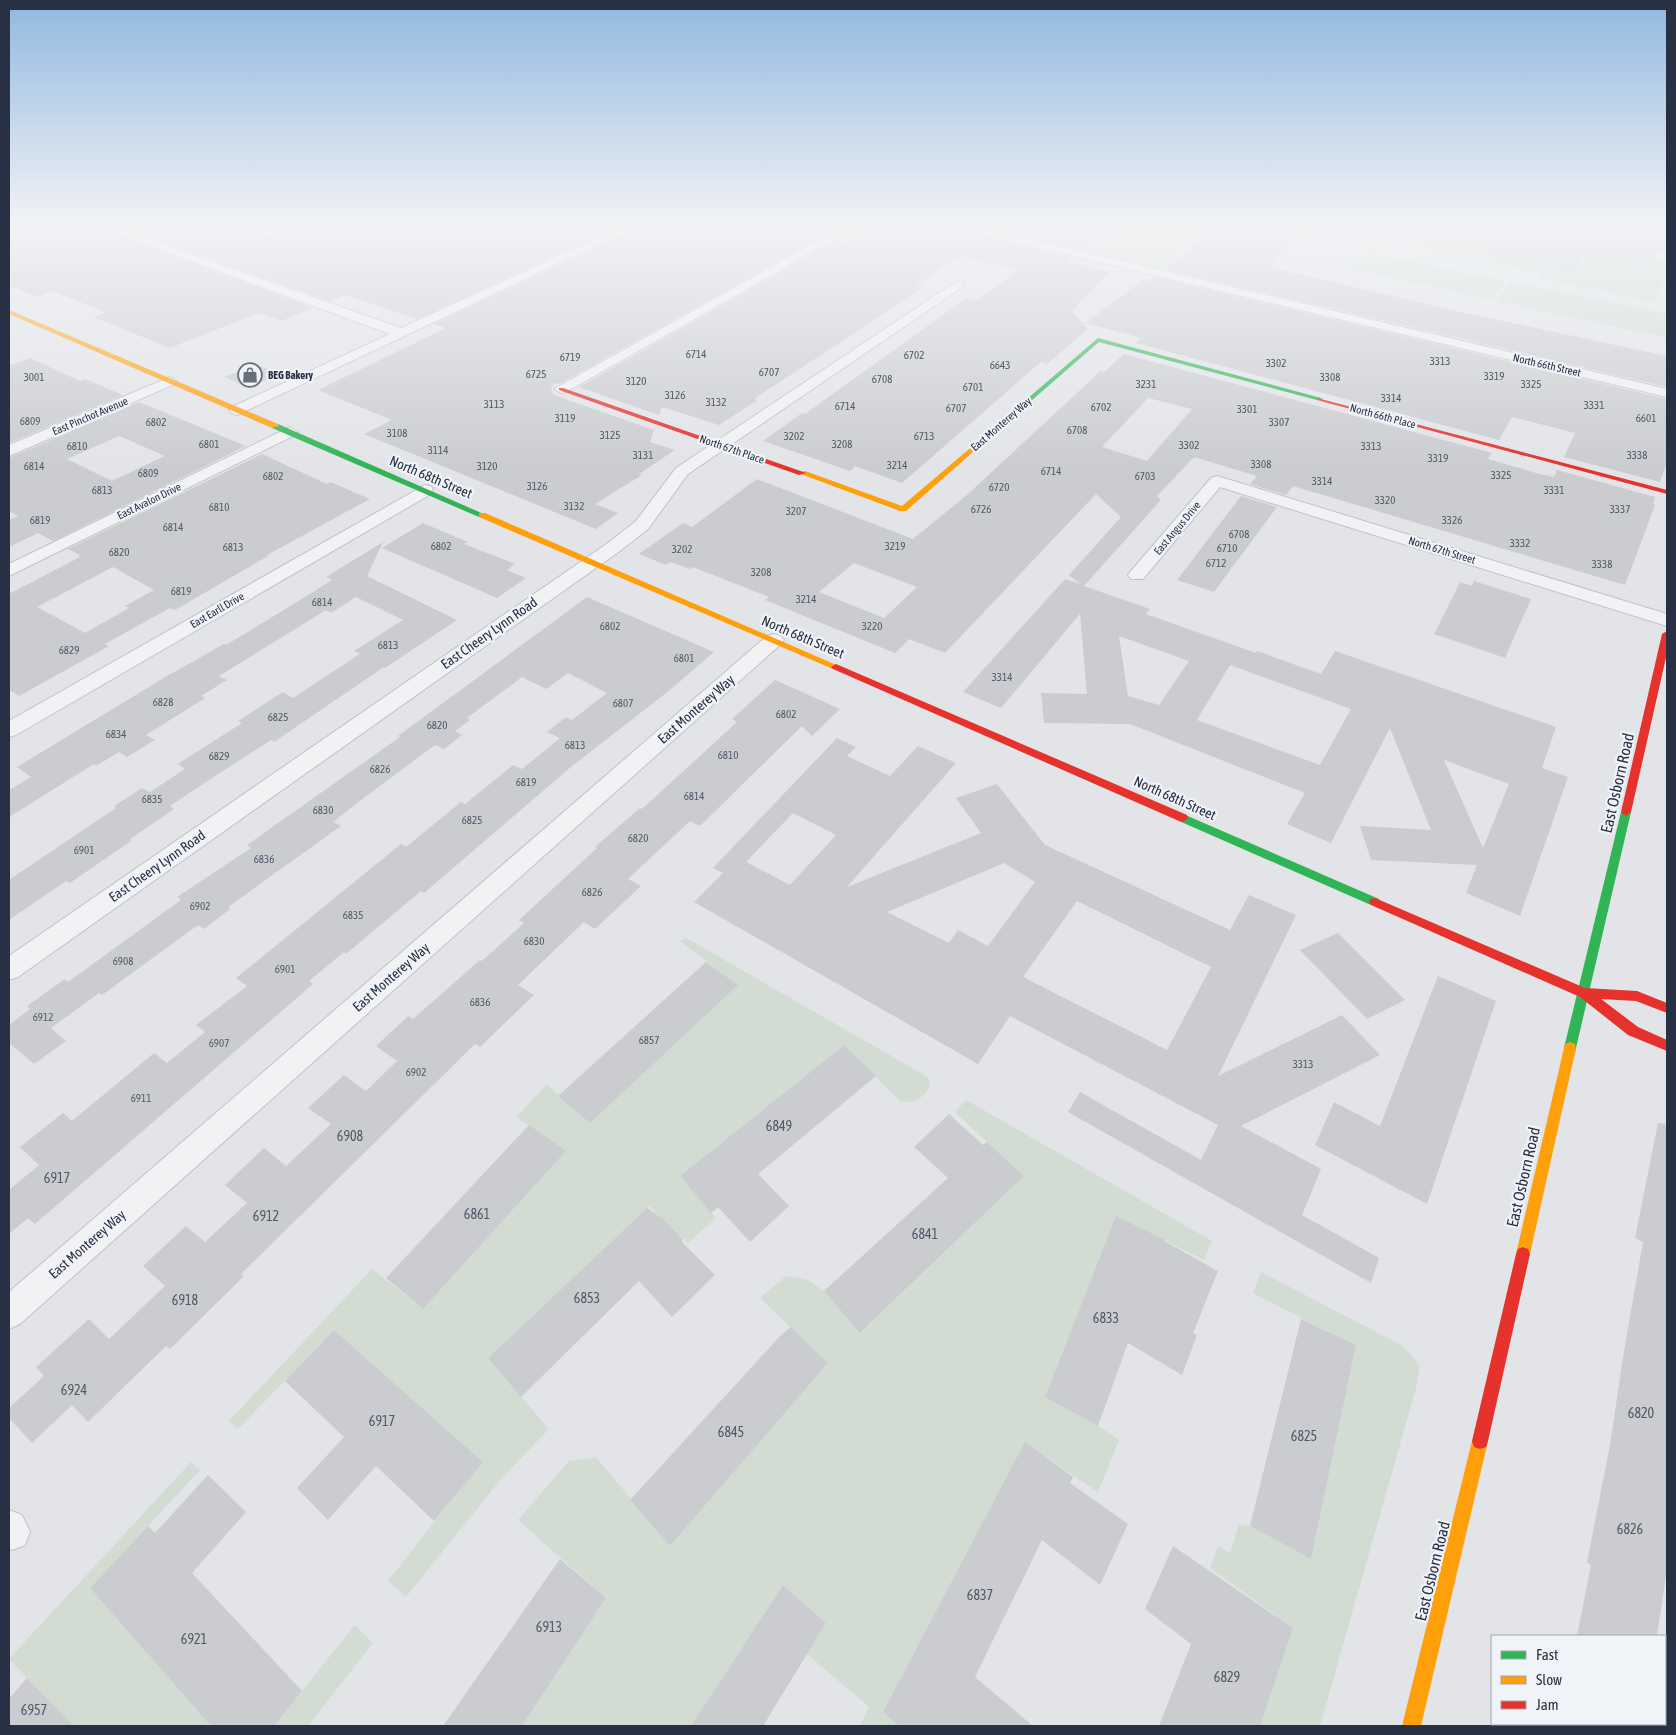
<svg xmlns="http://www.w3.org/2000/svg" width="1676" height="1735" viewBox="0 0 1676 1735" font-family="'Asap Condensed',sans-serif">
	<style>
		.green { fill: #d2dcd3 }
		.building { fill: #cbccd0; fill-rule: evenodd }
		.lines { fill: none; stroke-linecap: round; stroke-linejoin: round }
		.street-casing { stroke: #c0c2c6; stroke-width: 2 }
		.street { fill: #f2f2f4; fill-rule: evenodd }
		.fast { fill: #30b455; fill-rule: evenodd }
		.slow { fill: #ff9f0a; fill-rule: evenodd }
		.jam { fill: #e5322d; fill-rule: evenodd }
		.labels { text-anchor: middle; dominant-baseline: central; stroke-width: 4.5; stroke-linejoin: round; paint-order: stroke }
		.number-label { font-size: 11px; fill: #525867 }
		.far-street-label { font-size: 11px; fill: #283043; stroke: #f0f3f7 }
		.far-poi-label { font-size: 11px; font-weight: bold; fill: #283043; stroke: #f0f3f7; text-anchor: start }
		.street-label { font-size: 14px; fill: #283043; stroke: #f0f3f7 }
		.near-number-label { font-size: 14px; fill: #525867 }
		.near-street-label { font-size: 16px; fill: #283043; stroke: #f0f3f7 }
	</style>
	<rect width="100%" height="100%" fill="#e2e4e8"/>
	<g class="green">
		<polygon points="1120,226 1246,226 1221,247 1190,240 1157,267 1090,252 1124,227"/>
		<polygon points="1454,226 1466,226 1451,247 1474,252 1492,226 1534,227 1575,272 1592,238 1667,261 1667,271 1656,302 1539,278 1541,273 1411,247 1418,240 1440,244"/>
		<polygon points="1368,252 1505,281 1492,300 1351,269"/>
		<polygon points="1510,281 1667,314 1667,338 1497,301"/>
		<path d="M686,938L921,1073L929,1079L930,1086C923,1099 915,1103 901,1102L844,1045L680,1176L716,1218L688,1243L649,1206L488,1358L549,1429L501,1479L406,1597L388,1581L482,1461L334,1330L238,1429L229,1421L372,1269L423,1309L566,1151L516,1117L547,1085L590,1123L737,985L680,941Z"/>
		<polygon points="966,1100 1212,1241 1204,1260 1116,1217 1045,1397 1098,1426 1119,1440 1098,1492 1025,1443 883,1712 899,1726 860,1726 869,1707 807,1654 826,1623 783,1585 691,1726 522,1726 606,1598 518,1520 569,1461 596,1457 670,1546 828,1363 760,1298 786,1276 808,1280 824,1291 861,1333 1024,1176 955,1112"/>
		<polygon points="1261,1272 1403,1346 1420,1366 1416,1388 1320,1726 1260,1726 1293,1628 1210,1568 1218,1546 1230,1553 1239,1524 1250,1526 1311,1559 1356,1346 1253,1293"/>
		<polygon points="191,1462 200,1470 90,1588 211,1726 63,1726 68,1720 9,1659"/>
		<polygon points="355,1625 373,1643 308,1726 274,1726"/>
	</g>
	<g class="building">
		<polygon points="46,226 93,226 313,308 281,321 258,313 170,348 93,317 105,312 52,291 37,297 9,285 9,235"/>
		<polygon points="115,226 223,226 260,238 305,226 604,226 615,228 417,319 345,295 330,301"/>
		<polygon points="662,226 776,226 821,237 561,383 553,384 551,390 554,395 654,430 650,442 675,450 639,474 642,475 595,504 618,513 596,529 364,434 392,420 318,390 446,328 434,324 629,232 641,235"/>
		<polygon points="878,226 952,226 960,231 1070,257 1065,261 1110,272 1072,311 1088,329 1047,364 1041,362 902,483 855,466 850,471 763,441 802,413 805,414 965,299 976,301 1019,270 961,256 915,286 923,288 754,399 758,400 719,425 662,407 659,415 579,387 837,240 848,243"/>
		<polygon points="979,226 1078,226 1106,232 1081,249"/>
		<polygon points="1219,226 1305,226 1269,267 1452,310 1667,356 1667,387 1165,269"/>
		<polygon points="1396,226 1626,226 1667,233 1667,253 1658,251 1651,269 1583,256 1575,272 1395,235"/>
		<polygon points="1155,277 1667,399 1667,463 1660,482 1564,457 1575,433 1512,417 1499,440 1136,343 1142,338 1085,323 1143,280 1149,282"/>
		<path d="M1124,354L1492,453L1488,459L1536,473L1554,477L1557,470L1655,497L1653,504L1655,505L1625,585L1293,486L1286,495L1250,484L1257,476L1194,457L1157,496L1161,500L1084,586L1150,609L1146,614L1256,653L1257,651L1321,674L1335,651L1556,727L1542,768L1568,777L1520,916L1466,893L1477,865L1371,860L1360,826L1431,830L1390,728L1331,843L1287,824L1305,793L1130,724L1044,723L1041,693L1087,694L1080,614L1001,708L963,692L1065,579L1080,584L1069,575L1121,517L1096,494L945,653L909,639L895,653L765,600L769,597L693,567L690,569L671,562L666,565L639,554L683,523L692,527L757,479L913,539L968,494L1091,380L1100,371L1104,372ZM1148,398L1192,409L1147,461L1102,447ZM854,563L917,587L884,618L819,592ZM1119,636L1189,661L1159,705L1128,696ZM1230,665L1351,709L1320,765L1197,720ZM1444,760L1509,784L1483,848Z"/>
		<polygon points="30,358 80,381 85,379 123,395 9,443 9,366"/>
		<polygon points="255,364 280,373 249,388 224,377"/>
		<path d="M139,402L246,446L53,541L38,533L9,547V520L18,516L9,511V458ZM119,436L165,456L112,481L67,459Z"/>
		<path d="M262,454L327,484L330,482L370,499L267,555L268,556L175,610L170,608L105,644L109,646L19,696L9,690V592L11,593L80,557L78,556L80,555L68,549ZM113,567L154,590L125,606L129,608L85,633L37,607Z"/>
		<polygon points="1241,496 1277,507 1214,592 1177,580"/>
		<polygon points="423,523 468,542 464,544 515,564 507,570 526,578 497,598 382,548"/>
		<polygon points="383,542 367,576 457,620 385,668 384,667 274,742 271,740 206,782 170,806 174,809 129,840 131,841 70,883 66,881 9,920 9,880 116,808 114,806 142,788 150,792 185,769 178,764 242,723 238,721 283,692 293,698 360,654 354,651 403,620 356,597 331,613 326,610 219,676 227,680 201,696 205,698 146,735 155,740 127,757 119,752 96,766 94,764 9,817 9,790 31,777 17,767 167,676 224,644 226,645 284,610 332,580 326,577"/>
		<polygon points="1474,581 1531,599 1505,658 1434,634 1460,582 1472,586"/>
		<polygon points="587,597 714,652 670,690 572,766 424,893 421,891 346,954 344,952 309,981 313,984 35,1224 28,1218 9,1234 9,1190 39,1165 20,1147 63,1113 72,1121 154,1053 167,1063 205,1032 196,1025 247,986 236,978 401,844 406,847 461,802 465,804 513,765 522,769 560,738 547,732 566,717 572,720 607,693 568,673 546,689 522,677 467,718 470,720 455,731 462,735 444,749 435,745 361,800 333,822 341,826 228,907 230,909 204,929 198,925 102,995 99,993 51,1028 66,1041 34,1064 9,1043 9,1025 30,1009 27,1006 65,979 68,982 156,918 181,900 177,897 251,848 247,845 400,737 398,736"/>
		<polygon points="775,680 840,709 812,736 802,726 700,826 690,821 628,879 641,886 595,929 584,922 518,985 534,995 480,1047 475,1044 241,1274 244,1276 170,1349 166,1346 88,1422 72,1405 32,1443 9,1418 9,1408 44,1376 36,1367 89,1319 109,1339 165,1286 143,1266 186,1226 205,1242 247,1203 225,1185 264,1148 286,1166 331,1124 308,1108 344,1075 366,1091 397,1061 376,1046 408,1016 413,1019 480,960 482,961 524,923 519,920 597,848 595,847 640,808 642,809 737,722 732,719"/>
		<path d="M837,738L856,747L847,756L890,776L918,746L956,763L847,887L981,833L956,798L997,784L1045,845L1230,930L1249,895L1296,915L1218,1076L1342,1015L1380,1055L1241,1126L1321,1169L1302,1215L1379,1258L1371,1283L1068,1112L1080,1092L1201,1160L1218,1125L1010,1016L978,1064L694,902L723,873L713,868ZM793,813L836,835L790,885L746,862ZM1004,863L1035,882L988,946L958,930L949,943L887,912ZM1077,901L1211,967L1167,1050L1023,977Z"/>
		<polygon points="1338,933 1405,1000 1367,1019 1300,950"/>
		<polygon points="706,962 738,985 590,1123 558,1096"/>
		<polygon points="1438,976 1496,1001 1427,1204 1315,1145 1334,1102 1380,1126"/>
		<polygon points="844,1045 876,1076 758,1174 789,1206 750,1242 718,1207 711,1213 680,1176"/>
		<polygon points="949,1114 983,1145 987,1142 1024,1176 860,1333 824,1291 948,1178 914,1147"/>
		<polygon points="1658,1123 1667,1124 1667,1569 1657,1636 1577,1636 1591,1565 1587,1562 1610,1445 1623,1357 1643,1242 1635,1238"/>
		<polygon points="529,1125 566,1151 423,1309 386,1278"/>
		<polygon points="647,1208 662,1218 683,1239 681,1241 715,1275 672,1317 639,1281 521,1397 488,1358"/>
		<polygon points="1116,1216 1165,1240 1164,1241 1218,1271 1193,1333 1197,1335 1182,1375 1128,1343 1098,1426 1045,1397"/>
		<polygon points="1301,1319 1356,1345 1311,1559 1250,1526"/>
		<polygon points="791,1327 828,1363 670,1546 630,1500 781,1335"/>
		<polygon points="334,1330 483,1462 434,1521 376,1466 328,1520 297,1488 344,1437 285,1381"/>
		<polygon points="1025,1442 1073,1477 1070,1483 1128,1524 1100,1585 1042,1540 975,1677 1033,1726 899,1726 883,1712"/>
		<polygon points="208,1475 246,1512 192,1573 302,1691 274,1726 211,1726 90,1588 148,1526 155,1533"/>
		<polygon points="1173,1546 1293,1628 1260,1726 1159,1726 1191,1644 1145,1609"/>
		<polygon points="560,1559 606,1598 522,1726 443,1726"/>
		<polygon points="783,1585 826,1623 763,1726 691,1726"/>
		<polygon points="27,1678 74,1726 9,1726 9,1699"/>
	</g>
	<g class="lines">
		<g class="street-casing">
			<g id="street">
				<polygon points="95,226 111,226 401,328 624,226 638,226 237,415 232,413 229,410 232,407 390,334"/>
				<polygon points="844,226 858,226 566,392 561,393 554,389"/>
				<polygon points="954,226 973,226 1667,389 1667,397 960,229"/>
				<polygon points="957,281 961,282 963,285 961,288 688,474 648,529 620,551 18,977 9,980 9,956 608,543 636,521 676,468"/>
				<polygon points="170,377 177,381 175,384 9,456 9,445"/>
				<polygon points="290,427 298,432 295,435 9,576 9,564"/>
				<polygon points="1217,476 1667,614 1667,626 1220,487 1143,579 1131,579 1128,575 1131,571 1211,478"/>
				<polygon points="425,485 431,486 433,490 431,494 16,735 9,737 9,721"/>
				<polygon points="774,634 781,636 784,640 781,644 20,1324 9,1329 9,1292 767,636"/>
				<polygon points="9,1510 22,1515 30,1532 25,1545 12,1550 9,1549"/>
			</g>
		</g>
		<use href="#street" class="street"/>
		<g class="fast">
			<polygon points="1098,338 1321,398 1323,399 1317,400 1099,342 1024,407 1020,407 1020,405"/>
			<polygon points="272,424 278,424 486,515 479,517 272,428"/>
			<polygon points="1626,808 1631,812 1576,1048 1575,1052 1570,1054 1565,1052 1564,1048 1621,812"/>
			<polygon points="1183,814 1379,899 1381,902 1379,905 1371,905 1179,821 1178,818"/>
		</g>
		<g class="slow">
			<polygon points="9,310 278,424 279,426 272,428 9,314"/>
			<polygon points="1022,404 1026,406 1024,407 906,511 900,511 798,473 805,471 902,506"/>
			<polygon points="479,513 485,513 841,667 839,669 833,669 479,517"/>
			<polygon points="1570,1042 1575,1044 1576,1048 1530,1254 1528,1259 1523,1261 1518,1259 1516,1254 1564,1048 1565,1044"/>
			<polygon points="1480,1433 1486,1435 1488,1441 1421,1726 1402,1726 1472,1441 1474,1435"/>
		</g>
		<g class="jam">
			<polygon points="559,388 563,388 806,473 799,475 559,390"/>
			<polygon points="1317,398 1667,490 1667,494 1317,400"/>
			<polygon points="1667,631 1667,653 1631,812 1626,816 1621,812 1662,634"/>
			<polygon points="836,664 1187,815 1188,818 1183,822 1179,821 833,669 831,667"/>
			<polygon points="1375,898 1585,988 1637,991 1667,1003 1667,1013 1636,1001 1601,999 1638,1027 1667,1040 1667,1051 1628,1035 1580,997 1371,905 1369,902 1371,899"/>
			<polygon points="1523,1247 1528,1249 1530,1254 1488,1441 1486,1447 1480,1449 1474,1447 1472,1441 1516,1254 1518,1249"/>
		</g>
	</g>
	<linearGradient id="sky" x2="0" y2="1"><stop stop-color="#91b8e0"/><stop offset="0.48" stop-color="#f2f3f5"/><stop offset="1" stop-color="#f2f3f5" stop-opacity="0"/></linearGradient>
	<rect width="1676" height="468" fill="url(#sky)"/>
	<defs>
		<g id="shop-ring" transform="scale(1.25)"><circle r="9.5" fill="#f0f3f7" stroke="#696f7d" stroke-width="1.5"/><path d="M-5-2.5h2.3a2.7 3.5 0 0 1 5.4 0H5L5.5 6h-11ZM-1.5-2.5h3a1.5 2.3 0 0 0-3 0Z" fill="#696f7d"/></g>
	</defs>
	<g fill-rule="evenodd">
		<use href="#shop-ring" x="250" y="375"/>
	</g>
	<g class="labels">
		<g class="number-label">
			<text x="696" y="354">6714</text>
			<text x="914" y="355">6702</text>
			<text x="570" y="357">6719</text>
			<text x="1440" y="361">3313</text>
			<text x="1276" y="363">3302</text>
			<text x="1000" y="365">6643</text>
			<text x="769" y="372">6707</text>
			<text x="536" y="374">6725</text>
			<text x="1494" y="376">3319</text>
			<text x="34" y="377">3001</text>
			<text x="1330" y="377">3308</text>
			<text x="882" y="379">6708</text>
			<text x="636" y="381">3120</text>
			<text x="1146" y="384">3231</text>
			<text x="1531" y="384">3325</text>
			<text x="973" y="387">6701</text>
			<text x="675" y="395">3126</text>
			<text x="1391" y="398">3314</text>
			<text x="716" y="402">3132</text>
			<text x="494" y="404">3113</text>
			<text x="1594" y="405">3331</text>
			<text x="845" y="406">6714</text>
			<text x="1101" y="407">6702</text>
			<text x="956" y="408">6707</text>
			<text x="1247" y="409">3301</text>
			<text x="565" y="418">3119</text>
			<text x="1646" y="418">6601</text>
			<text x="30" y="421">6809</text>
			<text x="156" y="422">6802</text>
			<text x="1279" y="422">3307</text>
			<text x="1077" y="430">6708</text>
			<text x="397" y="433">3108</text>
			<text x="610" y="435">3125</text>
			<text x="794" y="436">3202</text>
			<text x="924" y="436">6713</text>
			<text x="209" y="444">6801</text>
			<text x="842" y="444">3208</text>
			<text x="1189" y="445">3302</text>
			<text x="77" y="446">6810</text>
			<text x="1371" y="446">3313</text>
			<text x="438" y="450">3114</text>
			<text x="643" y="455">3131</text>
			<text x="1637" y="455">3338</text>
			<text x="1438" y="458">3319</text>
			<text x="1261" y="464">3308</text>
			<text x="897" y="465">3214</text>
			<text x="34" y="466">6814</text>
			<text x="487" y="466">3120</text>
			<text x="1051" y="471">6714</text>
			<text x="148" y="473">6809</text>
			<text x="1501" y="475">3325</text>
			<text x="273" y="476">6802</text>
			<text x="1145" y="476">6703</text>
			<text x="1322" y="481">3314</text>
			<text x="537" y="486">3126</text>
			<text x="999" y="487">6720</text>
			<text x="102" y="490">6813</text>
			<text x="1554" y="490">3331</text>
			<text x="1385" y="500">3320</text>
			<text x="574" y="506">3132</text>
			<text x="219" y="507">6810</text>
			<text x="981" y="509">6726</text>
			<text x="1620" y="509">3337</text>
			<text x="796" y="511">3207</text>
			<text x="40" y="520">6819</text>
			<text x="1452" y="520">3326</text>
			<text x="173" y="527">6814</text>
			<text x="1239" y="534">6708</text>
			<text x="1520" y="543">3332</text>
			<text x="441" y="546">6802</text>
			<text x="895" y="546">3219</text>
			<text x="233" y="547">6813</text>
			<text x="1227" y="548">6710</text>
			<text x="682" y="549">3202</text>
			<text x="119" y="552">6820</text>
			<text x="1216" y="563">6712</text>
			<text x="1602" y="564">3338</text>
			<text x="761" y="572">3208</text>
			<text x="181" y="591">6819</text>
			<text x="806" y="599">3214</text>
			<text x="322" y="602">6814</text>
			<text x="610" y="626">6802</text>
			<text x="872" y="626">3220</text>
			<text x="388" y="645">6813</text>
			<text x="69" y="650">6829</text>
			<text x="684" y="658">6801</text>
			<text x="1002" y="677">3314</text>
			<text x="163" y="702">6828</text>
			<text x="623" y="703">6807</text>
			<text x="786" y="714">6802</text>
			<text x="278" y="717">6825</text>
			<text x="437" y="725">6820</text>
			<text x="116" y="734">6834</text>
			<text x="575" y="745">6813</text>
			<text x="728" y="755">6810</text>
			<text x="219" y="756">6829</text>
			<text x="380" y="769">6826</text>
			<text x="526" y="782">6819</text>
			<text x="694" y="796">6814</text>
			<text x="152" y="799">6835</text>
			<text x="323" y="810">6830</text>
			<text x="472" y="820">6825</text>
			<text x="638" y="838">6820</text>
			<text x="84" y="850">6901</text>
			<text x="264" y="859">6836</text>
			<text x="592" y="892">6826</text>
			<text x="200" y="906">6902</text>
			<text x="353" y="915">6835</text>
			<text x="534" y="941">6830</text>
			<text x="123" y="961">6908</text>
			<text x="285" y="969">6901</text>
			<text x="480" y="1002">6836</text>
			<text x="43" y="1017">6912</text>
			<text x="649" y="1040">6857</text>
			<text x="219" y="1043">6907</text>
			<text x="1303" y="1064">3313</text>
			<text x="416" y="1072">6902</text>
			<text x="141" y="1098">6911</text>
		</g>
		<g class="far-street-label">
			<text transform="translate(1547 365) rotate(13)">North 66th Street</text>
			<text transform="translate(90 416) rotate(-23)">East Pinchot Avenue</text>
			<text transform="translate(1383 416) rotate(15)">North 66th Place</text>
			<text transform="translate(1001 424) rotate(-41)">East Monterey Way</text>
			<text transform="translate(732 449) rotate(19)">North 67th Place</text>
			<text transform="translate(149 501) rotate(-26)">East Avalon Drive</text>
			<text transform="translate(1177 528) rotate(-50)">East Angus Drive</text>
			<text transform="translate(1442 550) rotate(17)">North 67th Street</text>
			<text transform="translate(217 610) rotate(-30)">East Earll Drive</text>
		</g>
		<g class="far-poi-label">
			<text x="268" y="375">BEG Bakery</text>
		</g>
		<g class="street-label">
			<text transform="translate(431 477) rotate(23)">North 68th Street</text>
			<text transform="translate(489 633) rotate(-35)">East Cheery Lynn Road</text>
			<text transform="translate(803 637) rotate(23)">North 68th Street</text>
			<text transform="translate(696 709) rotate(-41)">East Monterey Way</text>
			<text transform="translate(1175 798) rotate(24)">North 68th Street</text>
			<text transform="translate(157 866) rotate(-35)">East Cheery Lynn Road</text>
			<text transform="translate(391 977) rotate(-41)">East Monterey Way</text>
			<text transform="translate(87 1244) rotate(-41)">East Monterey Way</text>
		</g>
		<g class="near-number-label">
			<text x="779" y="1126">6849</text>
			<text x="350" y="1136">6908</text>
			<text x="57" y="1178">6917</text>
			<text x="477" y="1214">6861</text>
			<text x="266" y="1216">6912</text>
			<text x="925" y="1234">6841</text>
			<text x="587" y="1298">6853</text>
			<text x="185" y="1300">6918</text>
			<text x="1106" y="1318">6833</text>
			<text x="74" y="1390">6924</text>
			<text x="1641" y="1413">6820</text>
			<text x="382" y="1421">6917</text>
			<text x="731" y="1432">6845</text>
			<text x="1304" y="1436">6825</text>
			<text x="1630" y="1529">6826</text>
			<text x="980" y="1595">6837</text>
			<text x="549" y="1627">6913</text>
			<text x="194" y="1639">6921</text>
			<text x="1227" y="1677">6829</text>
			<text x="34" y="1710">6957</text>
		</g>
		<g class="near-street-label">
			<text transform="translate(1617 783) rotate(-77)">East Osborn Road</text>
			<text transform="translate(1523 1177) rotate(-77)">East Osborn Road</text>
			<text transform="translate(1432 1571) rotate(-76)">East Osborn Road</text>
		</g>
	</g>
	<rect width="1676" height="1735" fill="none" stroke="#283043" stroke-width="20"/>
	<rect x="1491" y="1635" width="175" height="90" fill="#f0f3f7" stroke="#a0a5af"/>
	<rect x="1501" y="1651" width="25" height="8" fill="#30b455" stroke="#a0a5af"/>
	<text x="1536" y="1660" font-size="15" fill="#283043">Fast</text>
	<rect x="1501" y="1676" width="25" height="8" fill="#ff9f0a" stroke="#a0a5af"/>
	<text x="1536" y="1685" font-size="15" fill="#283043">Slow</text>
	<rect x="1501" y="1701" width="25" height="8" fill="#e5322d" stroke="#a0a5af"/>
	<text x="1536" y="1710" font-size="15" fill="#283043">Jam</text>
</svg>
